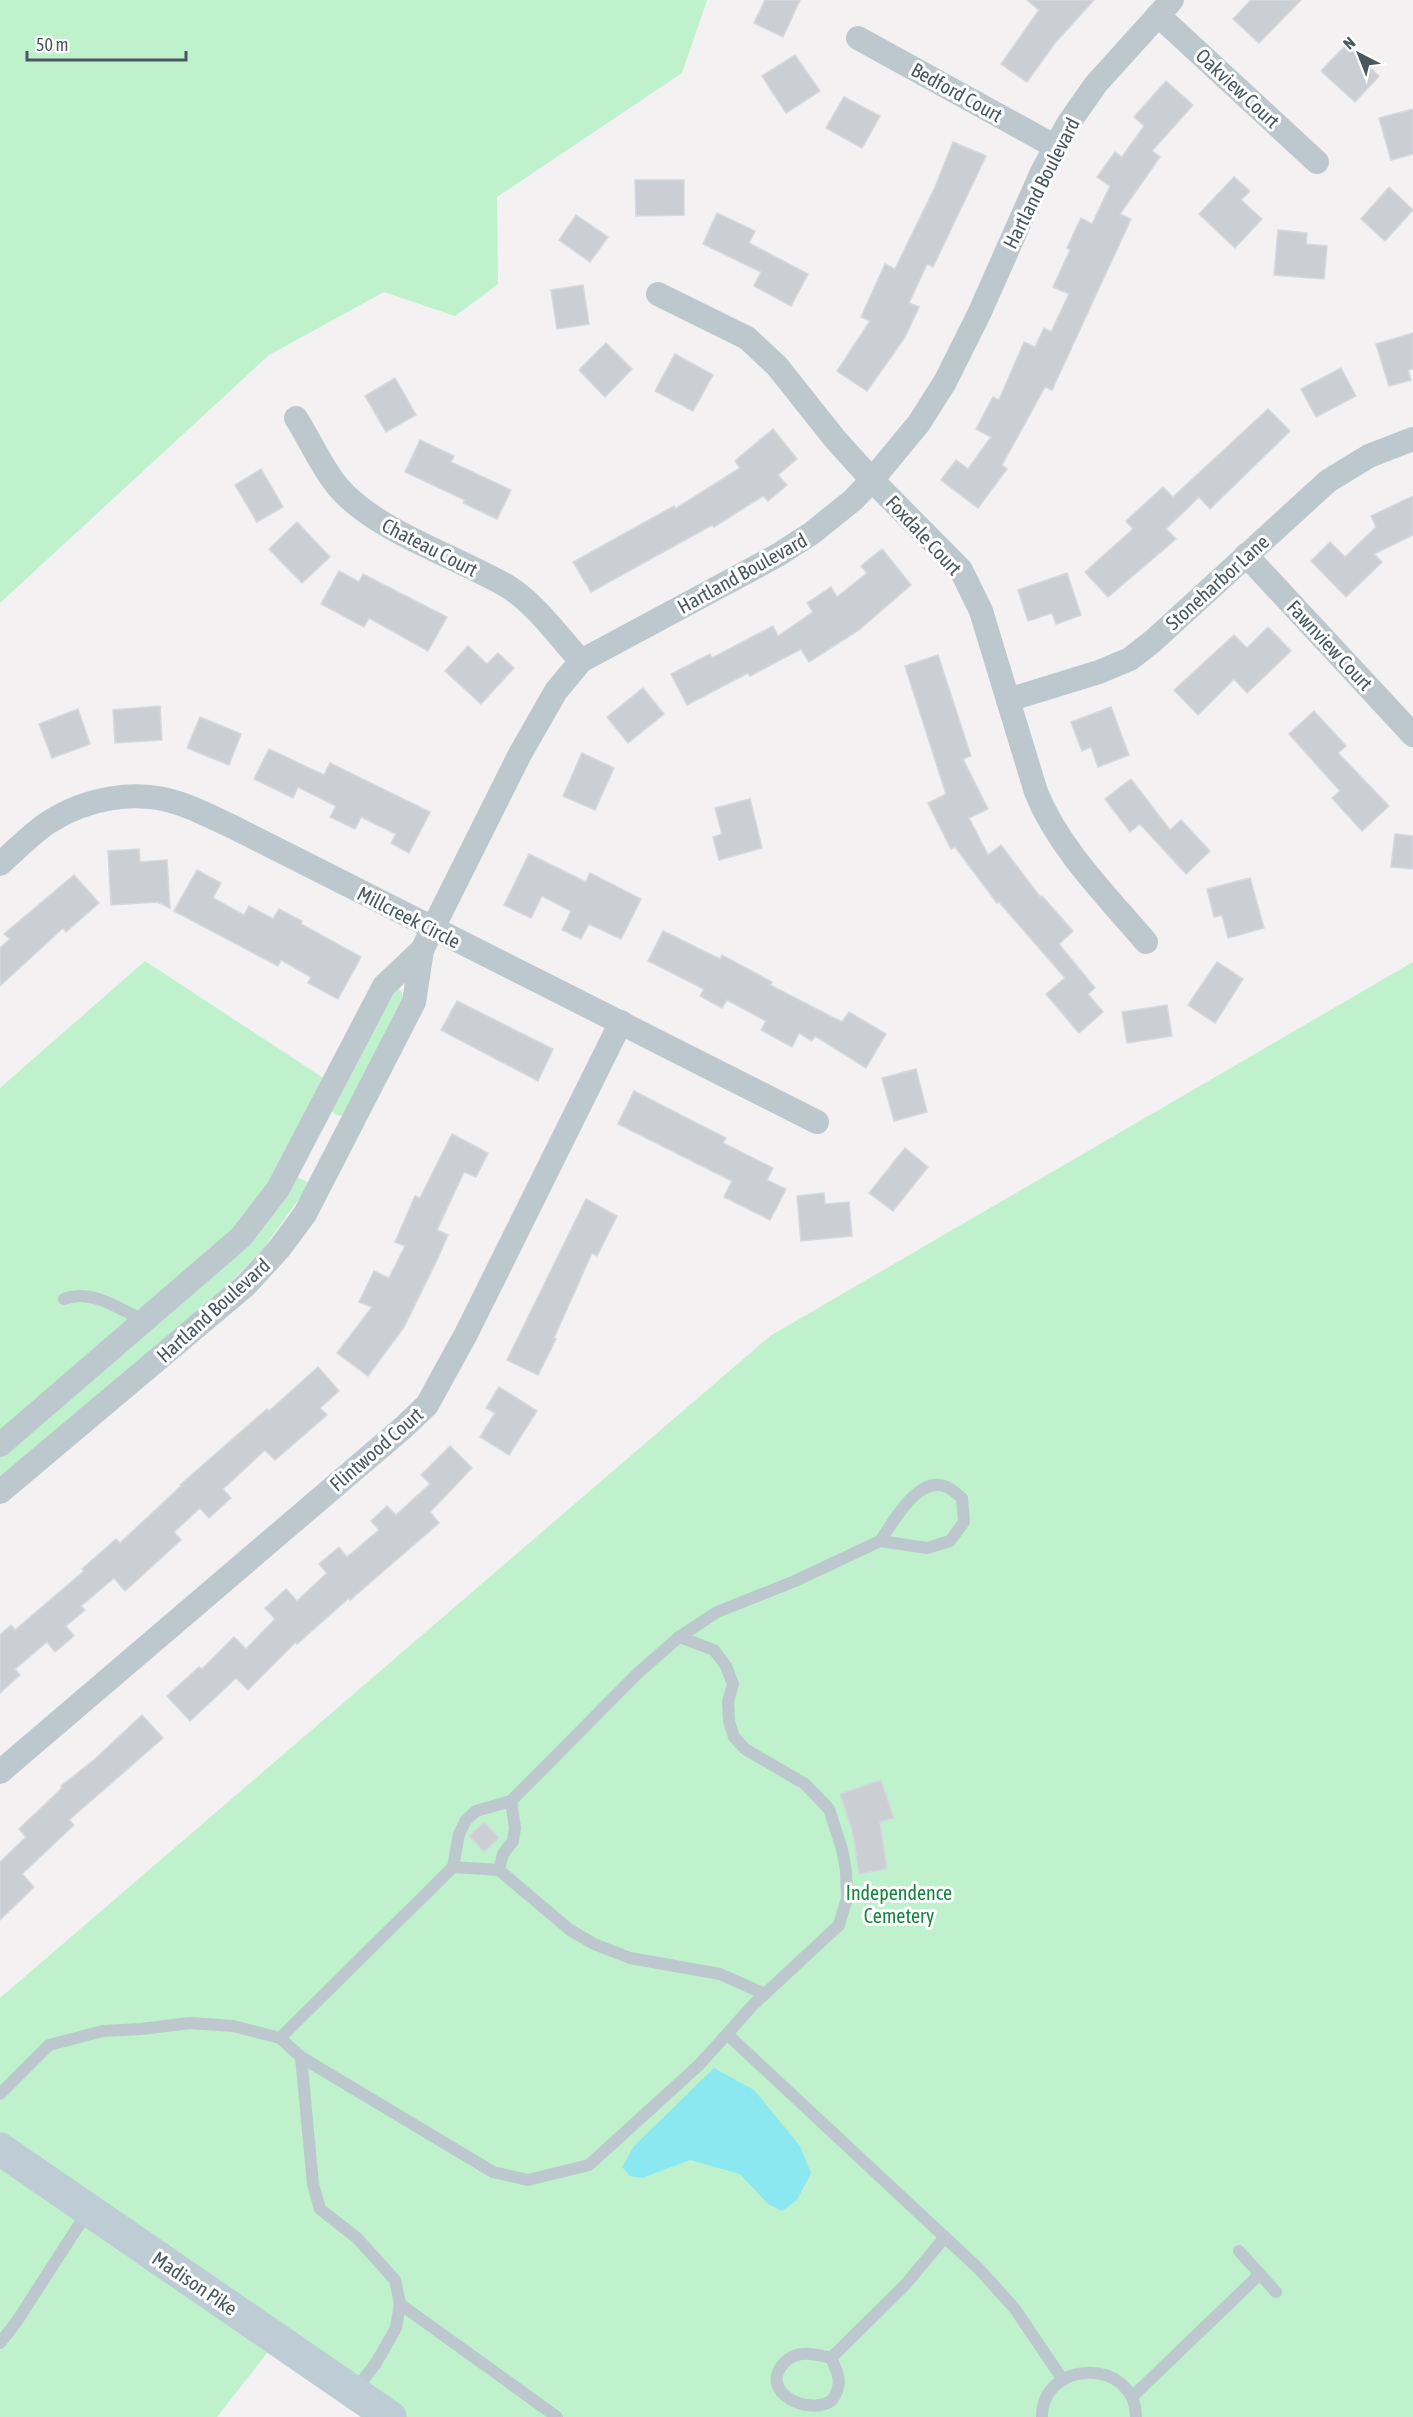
<svg xmlns="http://www.w3.org/2000/svg" width="1413" height="2417" viewBox="0 0 1413 2417" font-family="'Asap Condensed',sans-serif">
	<style>
		.green { fill: #bff1cc }
		.water { fill: #8be8f0 }
		.building { fill: #cbcfd4; stroke: #d5d8dd; stroke-width: 1.5 }
		.lines { fill: none; stroke-linecap: round; stroke-linejoin: round }
		.service { stroke: #bcc8ce; stroke-width: 12 }
		.minor { stroke: #bcc8ce; stroke-width: 24 }
		.secondary { stroke: #beccd5; stroke-width: 33 }
		.labels { text-anchor: middle; dominant-baseline: central; stroke-width: 6; stroke-linejoin: round; paint-order: stroke }
		.street-label { font-size: 20px; fill: #485860; stroke: #fff }
		.park-label { font-size: 20px; fill: #14853e; stroke: #fff }
	</style>
	<rect width="100%" height="100%" fill="#f3f1f1"/>
	<g class="green">
		<polygon points="0,0 707,0 682,73 497,197 498,284 455,316 384,292 269,355 0,603"/>
		<polygon points="145,961 331,1083 278,1189 0,1445 0,1088"/>
		<polygon points="1413,962 1413,2417 390,2417 278,2339 217,2417 0,2417 0,1998 770,1336"/>
		<polygon points="397,987 402,992 403,1001 343,1116 336,1115 332,1111"/>
		<polygon points="297,1177 307,1182 306,1189 266,1245 234,1279 0,1480 0,1457 201,1286"/>
	</g>
	<polygon class="water" points="714,2068 754,2090 800,2146 811,2173 797,2200 782,2211 768,2204 740,2174 690,2160 642,2178 630,2176 622,2167 634,2146"/>
	<g class="building">
		<polygon points="765,0 800,0 783,37 754,23"/>
		<polygon points="1027,0 1094,0 1055,43 1027,82 1001,64 1039,10"/>
		<polygon points="1251,0 1301,0 1259,43 1233,19"/>
		<polygon points="1346,45 1379,76 1355,102 1321,71"/>
		<polygon points="795,55 820,91 786,113 762,76"/>
		<polygon points="1166,81 1193,105 1152,151 1160,157 1120,214 1131,219 1052,390 1045,387 1002,465 1007,469 978,508 941,480 956,460 968,469 991,437 976,429 993,397 999,400 1024,342 1035,347 1044,328 1051,332 1069,294 1053,287 1070,250 1067,248 1081,218 1092,224 1110,186 1097,177 1115,152 1122,157 1144,126 1134,117"/>
		<polygon points="844,97 880,116 862,148 826,128"/>
		<polygon points="1413,109 1413,154 1391,160 1379,118"/>
		<polygon points="953,142 986,156 933,267 927,264 909,303 919,307 905,337 867,391 837,371 870,321 861,317 885,264 895,269 935,187"/>
		<polygon points="1234,177 1250,191 1241,200 1262,219 1235,248 1199,214"/>
		<polygon points="635,180 684,180 684,215 636,216"/>
		<polygon points="1389,187 1413,210 1385,241 1361,219"/>
		<polygon points="717,213 755,231 749,243 808,274 791,306 754,286 761,272 703,244"/>
		<polygon points="576,215 608,237 590,262 559,240"/>
		<polygon points="1278,230 1307,233 1306,244 1327,246 1324,279 1274,275"/>
		<polygon points="583,285 589,324 557,329 551,290"/>
		<polygon points="1413,333 1413,369 1408,370 1411,380 1389,386 1376,344"/>
		<polygon points="606,343 632,369 605,397 579,370"/>
		<polygon points="675,354 713,375 693,411 655,391"/>
		<polygon points="1341,368 1356,396 1316,417 1301,389"/>
		<polygon points="395,378 416,415 386,432 365,396"/>
		<polygon points="1268,409 1290,431 1210,509 1199,497 1166,529 1176,539 1108,597 1085,572 1133,529 1126,521 1163,487 1173,497"/>
		<polygon points="773,429 797,459 778,475 787,485 768,501 763,496 714,527 712,525 591,592 573,562 674,506 675,509 740,468 735,461"/>
		<polygon points="420,440 454,456 451,462 511,490 497,519 463,503 465,500 405,472"/>
		<polygon points="261,469 283,507 257,522 235,485"/>
		<polygon points="1413,496 1413,535 1374,554 1382,562 1346,597 1311,561 1330,542 1345,557 1376,527 1371,516"/>
		<polygon points="297,522 330,557 302,583 269,549"/>
		<polygon points="882,549 911,585 859,630 809,662 801,649 750,676 748,673 687,705 671,674 710,654 712,658 773,626 778,636 813,612 807,603 831,587 837,597 867,573 861,566"/>
		<polygon points="339,571 359,582 363,574 447,617 428,651 369,618 364,627 321,604"/>
		<polygon points="1067,573 1081,615 1056,624 1052,613 1028,621 1018,590"/>
		<polygon points="1268,627 1291,651 1247,693 1234,679 1198,715 1174,690 1234,635 1247,648"/>
		<polygon points="468,646 487,664 498,653 514,668 481,704 445,671"/>
		<polygon points="938,655 971,756 963,759 988,809 969,818 988,855 1001,845 1041,898 1042,896 1073,931 1059,944 1095,988 1088,994 1103,1012 1079,1033 1046,994 1065,978 999,902 997,903 955,847 951,849 928,803 946,794 905,666"/>
		<polygon points="643,688 664,714 628,743 607,717"/>
		<polygon points="160,706 162,740 115,743 113,710"/>
		<polygon points="1111,707 1129,755 1098,767 1091,747 1082,751 1071,722"/>
		<polygon points="78,709 90,744 52,758 39,724"/>
		<polygon points="1314,711 1346,746 1338,753 1389,806 1362,831 1332,798 1340,791 1289,734"/>
		<polygon points="200,717 241,734 229,765 187,748"/>
		<polygon points="269,749 324,775 330,763 430,812 409,853 391,843 396,834 361,817 355,829 330,817 336,806 298,787 293,798 254,779"/>
		<polygon points="582,753 614,768 595,810 563,796"/>
		<polygon points="1131,779 1170,830 1181,820 1210,851 1186,874 1140,824 1130,832 1105,799"/>
		<polygon points="750,799 762,848 719,860 713,837 722,834 715,808"/>
		<polygon points="1395,834 1413,836 1413,869 1391,867"/>
		<polygon points="139,849 140,862 167,860 170,908 157,902 111,905 108,851"/>
		<polygon points="529,854 586,882 590,873 641,899 621,939 589,924 581,939 562,930 571,911 542,896 531,918 504,905"/>
		<polygon points="197,870 221,883 213,898 244,915 249,906 273,919 279,909 302,921 301,924 361,957 338,999 308,983 311,977 281,960 278,966 174,911"/>
		<polygon points="74,875 99,903 66,932 63,928 0,986 0,948 10,939 4,934"/>
		<polygon points="1250,878 1264,928 1228,938 1222,915 1214,917 1207,889"/>
		<polygon points="663,931 720,959 722,955 772,982 770,985 842,1022 849,1012 886,1034 866,1068 815,1036 812,1041 799,1033 792,1047 761,1030 766,1021 727,1000 722,1008 700,996 704,989 648,961"/>
		<polygon points="1217,962 1243,979 1215,1023 1188,1005"/>
		<polygon points="457,1001 553,1049 538,1081 441,1030"/>
		<polygon points="1167,1005 1172,1036 1127,1043 1122,1012"/>
		<polygon points="916,1069 927,1112 894,1121 882,1078"/>
		<polygon points="634,1091 726,1138 723,1143 773,1168 767,1180 786,1189 770,1220 724,1197 732,1181 618,1124"/>
		<polygon points="452,1134 488,1153 476,1177 464,1172 437,1230 448,1235 437,1260 404,1327 368,1376 337,1353 372,1307 359,1302 374,1271 389,1278 405,1246 395,1242 415,1196 420,1198"/>
		<polygon points="905,1148 928,1167 893,1211 869,1193"/>
		<polygon points="824,1193 825,1204 849,1202 852,1236 801,1241 797,1196"/>
		<polygon points="586,1199 617,1216 597,1256 592,1253 554,1338 556,1339 538,1375 507,1360"/>
		<polygon points="318,1367 339,1391 320,1408 327,1415 275,1460 265,1450 223,1489 231,1498 209,1518 200,1508 174,1532 181,1540 125,1591 114,1578 81,1606 85,1610 66,1626 74,1636 55,1652 47,1642 15,1669 20,1675 0,1693 0,1635 11,1625 15,1630 84,1571 82,1569 116,1539 120,1543 181,1486 180,1485 267,1409 269,1411"/>
		<polygon points="499,1387 537,1411 509,1455 480,1437 495,1413 486,1408"/>
		<polygon points="450,1446 472,1468 430,1512 439,1523 350,1600 349,1598 297,1644 296,1642 248,1690 236,1678 190,1721 167,1696 199,1667 202,1669 234,1637 246,1649 275,1619 265,1608 286,1589 297,1601 327,1573 319,1564 339,1547 347,1557 379,1530 371,1521 387,1506 396,1515 430,1484 421,1475"/>
		<polygon points="142,1715 163,1738 69,1820 74,1825 22,1874 34,1887 0,1920 0,1862 26,1837 19,1829 62,1788 61,1786 95,1759"/>
		<polygon points="881,1780 894,1818 880,1822 887,1869 859,1874 852,1830 840,1794"/>
		<polygon points="484,1822 499,1838 484,1852 469,1836"/>
	</g>
	<g class="lines">
		<g class="service">
			<path d="M64,1299C91,1288 120,1309 144,1321"/>
			<path d="M679,1637L717,1612L795,1581L880,1541L927,1548L950,1541L964,1522L962,1498C958,1495 952,1489 947,1487C918,1474 893,1523 880,1541"/>
			<polyline points="453,1867 499,1870 503,1854 513,1841 515,1828 511,1801"/>
			<polyline points="499,1870 570,1930 594,1944 630,1958 720,1974 765,1994"/>
			<polyline points="727,2034 979,2269 1015,2309 1063,2380"/>
			<polyline points="301,2057 313,2184 320,2209 357,2238 395,2280 400,2304 396,2328 376,2363 354,2392"/>
			<polyline points="0,2094 49,2045 103,2031 141,2029 190,2023 233,2026 280,2038 301,2057 493,2172 528,2180 589,2165 699,2065 753,2005 839,1925 847,1898 846,1871 842,1849 829,1809 805,1784 745,1749 734,1737 729,1721 728,1702 733,1684 726,1666 714,1650 679,1637 638,1673 511,1801 476,1811 466,1820 459,1834 453,1867 280,2038"/>
			<polyline points="1239,2251 1276,2292"/>
			<polyline points="400,2304 557,2417"/>
			<polyline points="0,2343 17,2321 88,2211"/>
			<path d="M831,2358C839,2374 843,2385 832,2400C811,2417 757,2393 784,2363C797,2349 815,2354 831,2358L905,2285L945,2237"/>
			<polyline points="1132,2397 1260,2274"/>
			<path d="M1042,2417C1042,2359 1135,2357 1136,2417"/>
		</g>
		<g class="minor">
			<polyline points="1158,15 1317,162"/>
			<polyline points="858,38 1056,147"/>
			<path d="M658,294L747,338L777,366L835,439L872,480L961,570L981,611L1036,792C1059,849 1106,895 1146,942"/>
			<path d="M296,418C309,438 323,470 339,488C376,531 457,557 507,586C536,604 558,636 581,661"/>
			<polyline points="1246,555 1413,735"/>
			<polyline points="1008,700 1099,672 1130,659 1153,641 1328,481 1369,456 1413,439"/>
			<path d="M0,864C16,850 32,833 49,822C87,798 135,789 178,803C197,809 215,819 233,827L817,1122"/>
			<polyline points="0,1445 241,1237 278,1189 384,986 422,950 520,754 556,691 581,661 778,555 812,533 853,500 872,480 919,423 945,382 979,314 1042,172 1068,124 1096,84 1172,0"/>
			<polyline points="0,1492 246,1285 279,1249 305,1214 414,1002 422,950"/>
			<polyline points="0,1772 404,1427 427,1405 466,1334 621,1022"/>
		</g>
		<polyline class="secondary" points="0,2149 390,2417"/>
	</g>
	<g class="labels">
		<g class="street-label">
			<text transform="translate(1238 88) rotate(43)">Oakview Court</text>
			<text transform="translate(957 92) rotate(29)">Bedford Court</text>
			<text transform="translate(1041 183) rotate(-63)">Hartland Boulevard</text>
			<text transform="translate(924 535) rotate(47)">Foxdale Court</text>
			<text transform="translate(430 547) rotate(27)">Chateau Court</text>
			<text transform="translate(742 573) rotate(-29)">Hartland Boulevard</text>
			<text transform="translate(1217 582) rotate(-42)">Stoneharbor Lane</text>
			<text transform="translate(1330 645) rotate(47)">Fawnview Court</text>
			<text transform="translate(409 917) rotate(27)">Millcreek Circle</text>
			<text transform="translate(213 1310) rotate(-42)">Hartland Boulevard</text>
			<text transform="translate(376 1449) rotate(-41)">Flintwood Court</text>
			<text transform="translate(195 2283) rotate(34)">Madison Pike</text>
		</g>
		<g class="park-label">
			<text x="899" y="1892">Independence<tspan x="899" dy="23">Cemetery</tspan></text>
		</g>
	</g>
	<g transform="translate(1359 54) rotate(318)" stroke="#ffffff" stroke-width="4.5" paint-order="stroke">
	<path d="M0-4.5L10 22L0 15L-10 22Z" fill="#485860"/>
	<text y="-9" font-size="16" font-weight="bold" text-anchor="middle" fill="#485860">N</text>
	</g>
	<path d="M27 51v9h159v-9" fill="none" stroke="#485860" stroke-width="3"/>
	<text x="36" y="51" font-size="18" fill="#485860" stroke="#ffffff" stroke-width="4.5" paint-order="stroke">50 m</text>
</svg>
